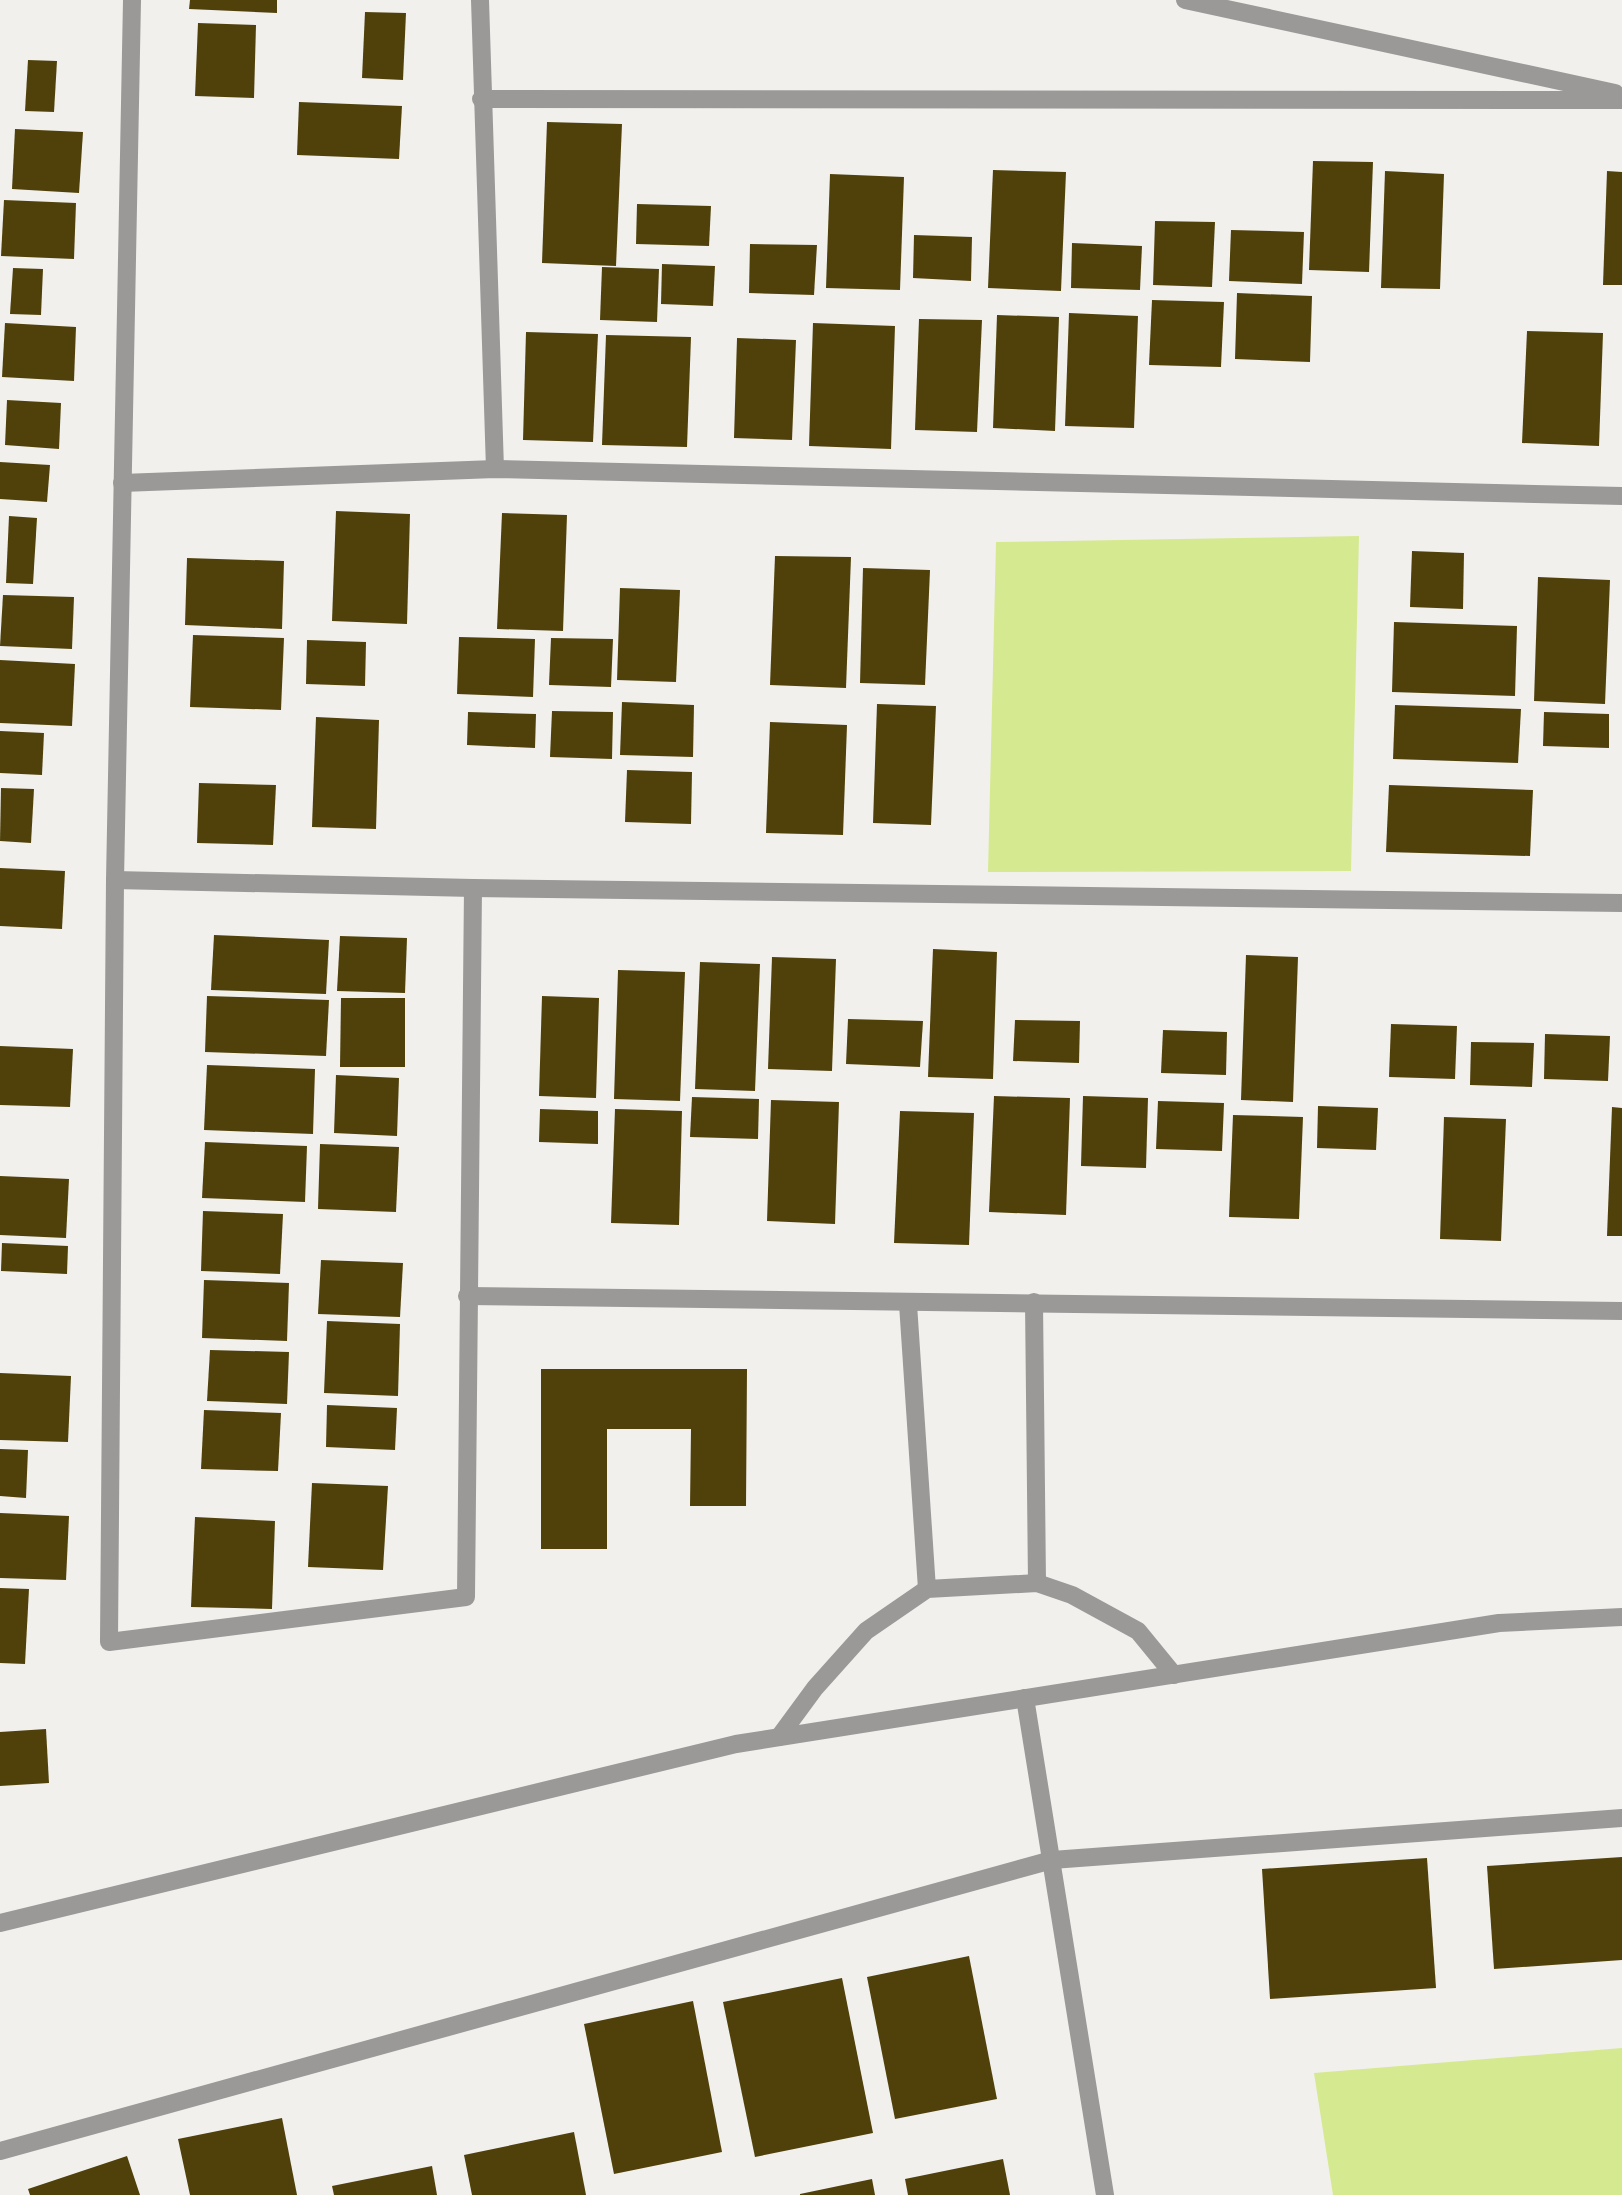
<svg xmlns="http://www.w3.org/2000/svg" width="1622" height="2195" viewBox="0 0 1622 2195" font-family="Lato,sans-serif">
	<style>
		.green { fill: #d5e990 }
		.building { fill: #50410b }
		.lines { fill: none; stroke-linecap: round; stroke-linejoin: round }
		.street { stroke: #9a9998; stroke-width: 18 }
	</style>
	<rect width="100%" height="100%" fill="#f1f0ed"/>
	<g class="green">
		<polygon points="1359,536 1351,871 988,872 996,542"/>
		<polygon points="1622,2048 1622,2195 1333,2195 1314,2073"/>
	</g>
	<g class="building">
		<polygon points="190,0 277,0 277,13 189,9"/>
		<polygon points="365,12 406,13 403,80 362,78"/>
		<polygon points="198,23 256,25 254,98 195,96"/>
		<polygon points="28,60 57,61 54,112 25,111"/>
		<polygon points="299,102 402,106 399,159 297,155"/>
		<polygon points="547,122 622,124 616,266 542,263"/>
		<polygon points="15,129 83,132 79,193 12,189"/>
		<polygon points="1313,161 1373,162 1369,272 1309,270"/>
		<polygon points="993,170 1066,172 1061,291 988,288"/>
		<polygon points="1385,171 1444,174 1440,289 1381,288"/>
		<polygon points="1607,171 1622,172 1622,285 1603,285"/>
		<polygon points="830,174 904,177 900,290 826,288"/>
		<polygon points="4,200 76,203 74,259 1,256"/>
		<polygon points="637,204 711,206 709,246 636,244"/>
		<polygon points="1155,221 1215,222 1212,287 1153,285"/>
		<polygon points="1231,230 1304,232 1302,284 1229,281"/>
		<polygon points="914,235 972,237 971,281 913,278"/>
		<polygon points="1072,243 1142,246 1140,290 1071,288"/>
		<polygon points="750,244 817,245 814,295 749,293"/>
		<polygon points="662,264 715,266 713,306 661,304"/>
		<polygon points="602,267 659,269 657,322 600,320"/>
		<polygon points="13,268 43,269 41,315 10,314"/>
		<polygon points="1237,293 1312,296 1310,362 1235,359"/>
		<polygon points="1152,300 1224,302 1221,367 1149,365"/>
		<polygon points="1069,313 1138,316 1134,428 1065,426"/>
		<polygon points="997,315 1059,317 1055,431 993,428"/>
		<polygon points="919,319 982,320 977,432 915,430"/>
		<polygon points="5,323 76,327 74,381 2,377"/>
		<polygon points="813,323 895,326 891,449 809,446"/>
		<polygon points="1527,331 1603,333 1599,446 1522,443"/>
		<polygon points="526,332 598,334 593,442 523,440"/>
		<polygon points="606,335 691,337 687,447 602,445"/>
		<polygon points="737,338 796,340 792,440 734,438"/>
		<polygon points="7,400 61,403 59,449 5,445"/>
		<polygon points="0,462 50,465 47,502 0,499"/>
		<polygon points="336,511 410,514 407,624 332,621"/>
		<polygon points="502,513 567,515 563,631 497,629"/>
		<polygon points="9,516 37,518 33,584 6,583"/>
		<polygon points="1412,551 1464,553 1463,609 1410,607"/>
		<polygon points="775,556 851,557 846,688 770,685"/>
		<polygon points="187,558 284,561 282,629 185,625"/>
		<polygon points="863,568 930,570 925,685 860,683"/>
		<polygon points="1538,577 1610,580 1605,704 1534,701"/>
		<polygon points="620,588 680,590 676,682 617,680"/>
		<polygon points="3,595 74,597 72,649 0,646"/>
		<polygon points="1394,622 1517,626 1515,696 1392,692"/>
		<polygon points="193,635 284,638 281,710 190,707"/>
		<polygon points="459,637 535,639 533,697 457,694"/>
		<polygon points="551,638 613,639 611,687 549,685"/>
		<polygon points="307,640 366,642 365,686 306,684"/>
		<polygon points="0,660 75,664 72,726 0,723"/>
		<polygon points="622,702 694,705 693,757 620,755"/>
		<polygon points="877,704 936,706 931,825 873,823"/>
		<polygon points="1395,705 1521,709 1518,763 1393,759"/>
		<polygon points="552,711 613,712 612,759 550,757"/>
		<polygon points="468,712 536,714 535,748 467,745"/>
		<polygon points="1544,712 1609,714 1609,748 1543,746"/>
		<polygon points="316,717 379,720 376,829 312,827"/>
		<polygon points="770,722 847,725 843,835 766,833"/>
		<polygon points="0,731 44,733 42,775 0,773"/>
		<polygon points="627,770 692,772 691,824 625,822"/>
		<polygon points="199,783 276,785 273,845 197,843"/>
		<polygon points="1389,785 1533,790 1530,856 1386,852"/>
		<polygon points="1,788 34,789 31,843 0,841"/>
		<polygon points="0,868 65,871 62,929 0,926"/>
		<polygon points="214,935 329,940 326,994 211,990"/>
		<polygon points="340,936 407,938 405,993 337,991"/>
		<polygon points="933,949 997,952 993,1079 928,1077"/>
		<polygon points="1246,955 1298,957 1293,1102 1241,1100"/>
		<polygon points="772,957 836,959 832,1071 768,1069"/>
		<polygon points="700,962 760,964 755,1091 695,1089"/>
		<polygon points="618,970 685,972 680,1101 614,1099"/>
		<polygon points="207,996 329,1000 326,1056 205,1052"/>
		<polygon points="542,996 599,998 596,1098 539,1096"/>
		<polygon points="341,998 405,998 405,1067 340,1067"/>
		<polygon points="848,1019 923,1021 920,1067 846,1064"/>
		<polygon points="1015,1020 1080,1021 1079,1063 1013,1061"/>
		<polygon points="1391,1024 1457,1026 1455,1079 1389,1077"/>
		<polygon points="1163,1030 1227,1032 1226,1075 1161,1073"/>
		<polygon points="1545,1034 1610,1036 1608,1081 1544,1079"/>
		<polygon points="1471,1042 1534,1043 1532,1087 1470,1085"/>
		<polygon points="0,1046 73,1049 70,1107 0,1105"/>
		<polygon points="207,1065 315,1069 313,1134 204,1130"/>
		<polygon points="336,1075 399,1078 397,1136 334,1133"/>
		<polygon points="994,1096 1070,1098 1066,1215 989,1212"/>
		<polygon points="1083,1096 1148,1098 1146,1168 1081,1166"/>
		<polygon points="692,1097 759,1099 758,1139 690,1137"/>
		<polygon points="771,1100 839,1102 835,1224 767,1221"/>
		<polygon points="1158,1101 1224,1103 1222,1151 1156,1149"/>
		<polygon points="1318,1106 1378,1108 1376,1150 1317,1148"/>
		<polygon points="1612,1107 1622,1108 1622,1236 1607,1236"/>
		<polygon points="540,1109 598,1111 598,1144 539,1142"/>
		<polygon points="615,1109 682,1111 679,1225 611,1223"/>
		<polygon points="900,1111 974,1113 969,1245 894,1243"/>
		<polygon points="1233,1115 1303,1117 1299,1219 1229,1217"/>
		<polygon points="1444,1117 1506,1119 1501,1241 1440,1239"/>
		<polygon points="205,1142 307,1146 305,1202 202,1198"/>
		<polygon points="320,1144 399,1147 396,1212 318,1209"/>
		<polygon points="0,1176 69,1179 66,1238 0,1235"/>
		<polygon points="203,1211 283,1214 280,1274 201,1271"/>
		<polygon points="2,1243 68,1246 67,1274 1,1271"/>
		<polygon points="321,1260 403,1263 400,1317 318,1314"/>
		<polygon points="204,1280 289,1283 287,1341 202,1338"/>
		<polygon points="327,1321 400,1324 398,1396 324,1393"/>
		<polygon points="210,1350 289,1352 287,1404 207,1401"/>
		<polygon points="541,1369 747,1369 746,1506 690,1506 691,1429 607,1429 607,1549 541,1549"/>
		<polygon points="0,1373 71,1376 68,1442 0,1440"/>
		<polygon points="327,1405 397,1408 395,1450 326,1447"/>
		<polygon points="204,1410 281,1413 278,1471 201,1469"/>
		<polygon points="0,1449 28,1450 26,1498 0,1496"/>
		<polygon points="312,1483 388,1486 383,1570 308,1567"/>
		<polygon points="0,1513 69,1516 66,1580 0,1578"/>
		<polygon points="195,1517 275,1521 272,1609 191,1607"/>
		<polygon points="0,1588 29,1589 25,1664 0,1663"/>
		<polygon points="46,1729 49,1783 0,1786 0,1732"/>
		<polygon points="1622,1857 1622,1960 1494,1969 1487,1866"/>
		<polygon points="1427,1858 1436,1988 1270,1999 1262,1869"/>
		<polygon points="969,1956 997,2099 895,2119 867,1977"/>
		<polygon points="842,1978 873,2133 755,2157 723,2002"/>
		<polygon points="693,2001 722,2152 614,2174 584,2024"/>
		<polygon points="282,2118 297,2195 190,2195 178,2139"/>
		<polygon points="574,2132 586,2195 472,2195 464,2155"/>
		<polygon points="127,2156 140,2195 30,2195 28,2189"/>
		<polygon points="1003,2159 1010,2195 908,2195 905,2179"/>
		<polygon points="432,2166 437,2195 334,2195 332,2186"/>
		<polygon points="872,2179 875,2195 800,2195 800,2194"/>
	</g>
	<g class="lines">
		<g class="street">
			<polyline points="132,0 115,880 109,1642 466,1597 473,888"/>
			<polyline points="480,0 495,469"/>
			<polyline points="1185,0 1615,93"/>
			<polyline points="481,99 1622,100"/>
			<polyline points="122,483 495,469 1622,496"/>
			<polyline points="115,880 473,888 1622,903"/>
			<polyline points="467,1296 1622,1311"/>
			<polyline points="1034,1302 1037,1583"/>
			<polyline points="908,1304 927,1589"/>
			<polyline points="1025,1698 1105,2195"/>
			<polyline points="779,1737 815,1688 866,1631 927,1589 1037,1583 1072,1595 1138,1631 1174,1675"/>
			<polyline points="0,1923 736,1744 1499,1623 1622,1617"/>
			<polyline points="0,2151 1052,1860 1622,1818"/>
		</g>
	</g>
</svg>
